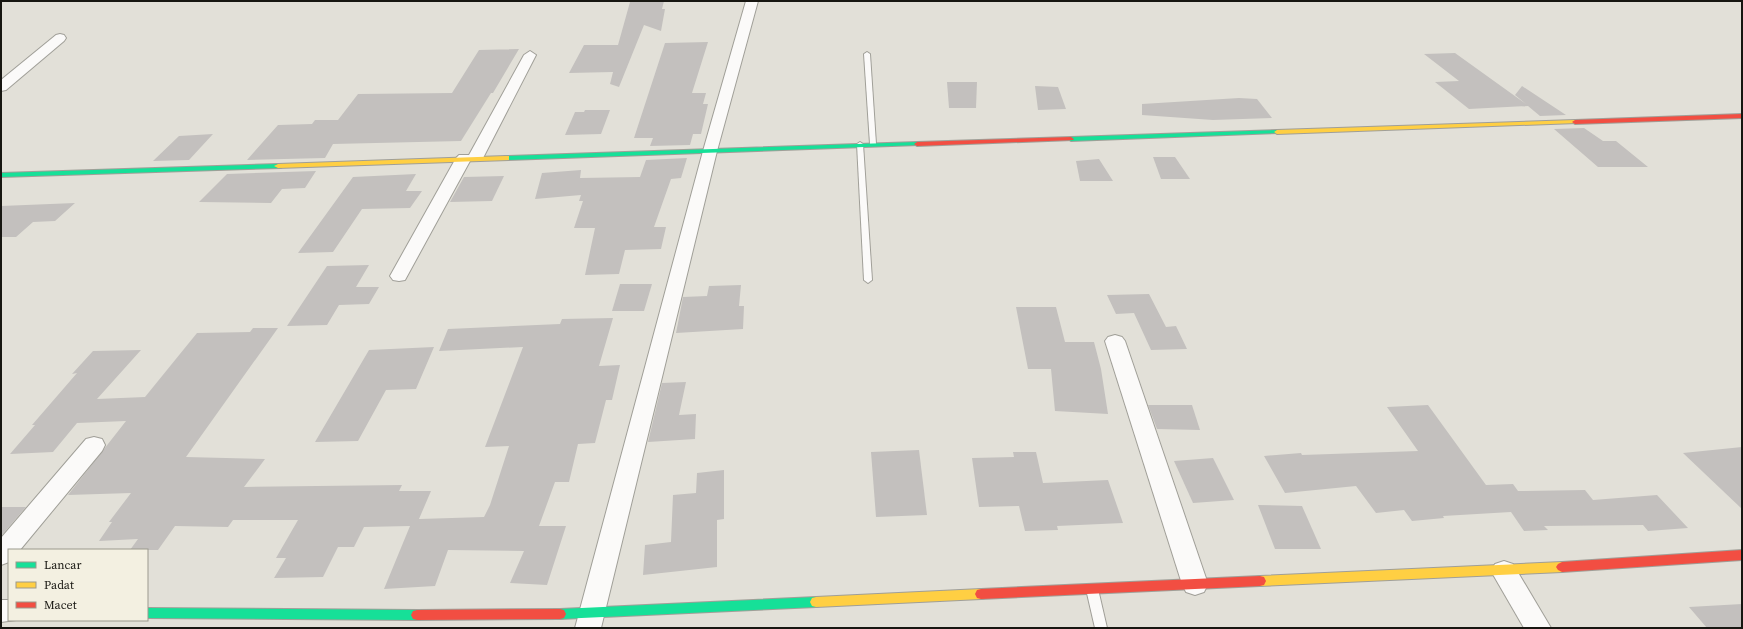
<svg xmlns="http://www.w3.org/2000/svg" width="1743" height="629" viewBox="0 0 1743 629" font-family="'Source Serif 4',serif">
	<style>
		.building { fill: #c3c0be }
		.lines { fill: none; stroke-linecap: round; stroke-linejoin: round }
		.lane-casing { stroke: #a09f98; stroke-width: 2 }
		.street-casing { stroke: #a09f98; stroke-width: 2 }
		.fast-casing { stroke: #a09f98; stroke-width: 2 }
		.slow-casing { stroke: #a09f98; stroke-width: 2 }
		.jam-casing { stroke: #a09f98; stroke-width: 2 }
		.lane { fill: #fbfaf9; fill-rule: evenodd }
		.street { fill: #fbfaf9; fill-rule: evenodd }
		.fast { fill: #16e098; fill-rule: evenodd }
		.slow { fill: #ffcf43; fill-rule: evenodd }
		.jam { fill: #f24e42; fill-rule: evenodd }
	</style>
	<rect width="100%" height="100%" fill="#e2e0d8"/>
	<g class="building">
		<polygon points="664,1 662,9 665,9 661,31 644,25 619,87 610,84 613,72 569,73 584,45 618,45 630,2"/>
		<polygon points="708,42 692,93 706,93 703,104 708,104 701,134 693,134 690,145 650,146 653,138 634,138 665,43"/>
		<polygon points="519,49 493,93 491,93 461,141 333,144 325,158 247,160 278,125 312,124 315,120 338,120 358,94 452,93 479,50"/>
		<polygon points="1455,53 1526,104 1515,95 1522,86 1566,115 1540,116 1528,106 1469,109 1435,82 1459,81 1424,54"/>
		<polygon points="947,82 977,82 976,108 949,108"/>
		<polygon points="1035,86 1058,87 1066,109 1038,110"/>
		<polygon points="1239,98 1257,99 1272,118 1213,120 1142,115 1142,104"/>
		<polygon points="585,110 610,110 601,134 565,135 575,112 584,112"/>
		<polygon points="1584,128 1603,141 1616,141 1648,167 1598,167 1554,129"/>
		<polygon points="213,134 189,160 153,161 179,136"/>
		<polygon points="1153,157 1175,157 1190,179 1161,179"/>
		<polygon points="687,158 681,178 671,179 654,227 666,227 661,249 625,250 619,274 585,275 595,228 574,228 583,201 579,201 581,195 535,199 542,173 581,170 580,178 640,177 646,160"/>
		<polygon points="1099,159 1113,181 1080,181 1076,161"/>
		<polygon points="316,171 305,188 282,189 271,203 199,202 227,174"/>
		<polygon points="416,174 406,191 422,191 410,208 362,209 333,252 298,253 353,177"/>
		<polygon points="504,176 492,201 450,202 464,177"/>
		<polygon points="75,203 55,221 33,222 16,237 1,237 1,206"/>
		<polygon points="369,265 356,287 379,287 369,304 339,305 327,325 287,326 327,266"/>
		<polygon points="620,284 652,284 644,311 612,311"/>
		<polygon points="741,285 739,306 744,306 743,329 676,333 683,297 707,296 709,286"/>
		<polygon points="1149,294 1166,327 1176,326 1187,349 1151,350 1134,313 1116,314 1107,295"/>
		<polygon points="1016,307 1056,307 1065,342 1094,342 1101,369 1108,414 1055,411 1051,369 1028,369"/>
		<polygon points="613,318 599,366 620,365 612,400 606,400 595,443 578,444 569,482 555,482 539,526 566,526 547,585 510,583 524,551 448,550 435,586 384,589 410,526 364,527 354,547 338,547 323,577 274,578 286,558 276,558 298,520 233,520 228,527 175,526 158,550 130,550 138,539 99,541 112,522 109,522 131,493 68,495 126,421 77,423 53,452 10,454 35,425 32,425 77,373 72,374 93,351 141,350 97,399 145,397 197,333 250,332 253,328 278,328 186,457 265,459 244,487 402,485 399,491 431,491 419,519 484,517 490,505 509,446 485,447 523,347 439,351 448,329 560,324 562,319"/>
		<polygon points="434,347 416,389 386,390 358,441 315,442 369,350"/>
		<polygon points="686,382 679,415 696,414 695,439 648,442 662,383"/>
		<polygon points="1148,405 1192,405 1200,430 1157,429"/>
		<polygon points="1428,405 1486,485 1513,484 1518,491 1585,490 1593,500 1657,495 1688,528 1648,531 1643,525 1544,526 1548,530 1524,531 1511,512 1443,516 1444,518 1412,521 1404,510 1376,513 1356,486 1285,493 1264,456 1301,453 1302,455 1418,451 1387,407"/>
		<polygon points="1742,447 1742,509 1683,453"/>
		<polygon points="919,450 927,515 876,517 871,452"/>
		<polygon points="1013,452 1036,452 1043,483 1108,480 1123,523 1057,526 1058,530 1025,531 1019,506 979,507 972,458 1014,457"/>
		<polygon points="1213,458 1234,500 1193,503 1174,461"/>
		<polygon points="724,470 724,519 717,520 717,567 643,575 645,545 671,542 673,495 696,493 697,473"/>
		<polygon points="1258,505 1302,506 1321,549 1275,549"/>
		<polygon points="1,507 26,507 1,536"/>
		<polygon points="1742,604 1742,628 1707,628 1689,607"/>
	</g>
	<g class="lines">
		<g class="lane-casing">
			<g id="lane">
				<polygon points="867,52 870,54 876,144 873,146 870,144 864,54"/>
				<polygon points="860,142 863,144 872,280 868,283 864,280 857,144"/>
				<polygon points="1092,584 1096,585 1098,589 1107,628 1095,628 1086,589 1088,585"/>
			</g>
		</g>
		<g class="street-casing">
			<g id="street">
				<polygon points="746,1 758,1 717,151 601,628 575,628 703,151"/>
				<polygon points="60,34 64,35 66,38 64,41 6,90 1,91 1,80 56,35"/>
				<polygon points="530,51 536,55 483,158 480,161 470,161 405,280 399,281 393,280 390,276 456,158 459,155 469,155 524,55"/>
				<polygon points="1115,335 1122,337 1125,341 1208,584 1204,592 1195,595 1186,592 1182,584 1105,341 1108,337"/>
				<polygon points="94,437 102,439 105,445 102,451 20,550 9,550 9,562 1,565 1,538 86,439"/>
				<polygon points="1504,561 1513,564 1551,628 1524,628 1491,571 1495,564"/>
				<polygon points="1,600 9,600 9,620 16,620 1,622"/>
			</g>
		</g>
		<g class="fast-casing">
			<g id="fast">
				<polygon points="1277,130 1280,132 1279,133 1071,141 1068,139 1071,137"/>
				<polygon points="917,142 919,143 919,145 506,160 502,158 506,156"/>
				<polygon points="278,164 281,164 281,168 1,177 1,173"/>
				<polygon points="816,597 820,598 822,602 820,606 816,607 560,619 556,618 554,614 556,610 560,609"/>
				<polygon points="147,608 417,610 421,611 423,615 421,619 417,620 147,618"/>
			</g>
		</g>
		<g class="slow-casing">
			<g id="slow">
				<polygon points="1575,120 1578,122 1577,123 1277,134 1274,132 1277,130"/>
				<polygon points="506,156 509,156 509,160 278,168 274,166 278,164"/>
				<polygon points="1562,562 1566,564 1568,567 1566,570 1562,572 1260,586 1256,585 1254,581 1256,577 1260,576"/>
				<polygon points="981,589 985,590 987,594 985,598 981,599 816,607 812,606 810,602 812,598 816,597"/>
			</g>
		</g>
		<g class="jam-casing">
			<g id="jam">
				<polygon points="1742,114 1742,118 1575,124 1572,122 1575,120"/>
				<polygon points="1071,137 1074,139 1073,140 917,146 914,144 917,142"/>
				<polygon points="1742,550 1742,560 1562,572 1558,570 1556,567 1558,564 1562,562"/>
				<polygon points="1260,576 1264,577 1266,581 1264,585 1260,586 981,599 977,598 975,594 977,590 981,589"/>
				<polygon points="560,609 564,610 566,614 564,618 560,619 417,620 413,619 411,615 413,611 417,610"/>
			</g>
		</g>
		<use href="#lane" class="lane"/>
		<use href="#street" class="street"/>
		<use href="#fast" class="fast"/>
		<use href="#slow" class="slow"/>
		<use href="#jam" class="jam"/>
	</g>
	<rect width="1743" height="629" fill="none" stroke="#171611" stroke-width="4"/>
	<rect x="8" y="549" width="140" height="72" fill="#f3f0e1" stroke="#9b998e"/>
	<rect x="16" y="562" width="20" height="6" fill="#16e098" stroke="#9b998e"/>
	<text x="44" y="569" font-size="12" fill="#171611">Lancar</text>
	<rect x="16" y="582" width="20" height="6" fill="#ffcf43" stroke="#9b998e"/>
	<text x="44" y="589" font-size="12" fill="#171611">Padat</text>
	<rect x="16" y="602" width="20" height="6" fill="#f24e42" stroke="#9b998e"/>
	<text x="44" y="609" font-size="12" fill="#171611">Macet</text>
</svg>
